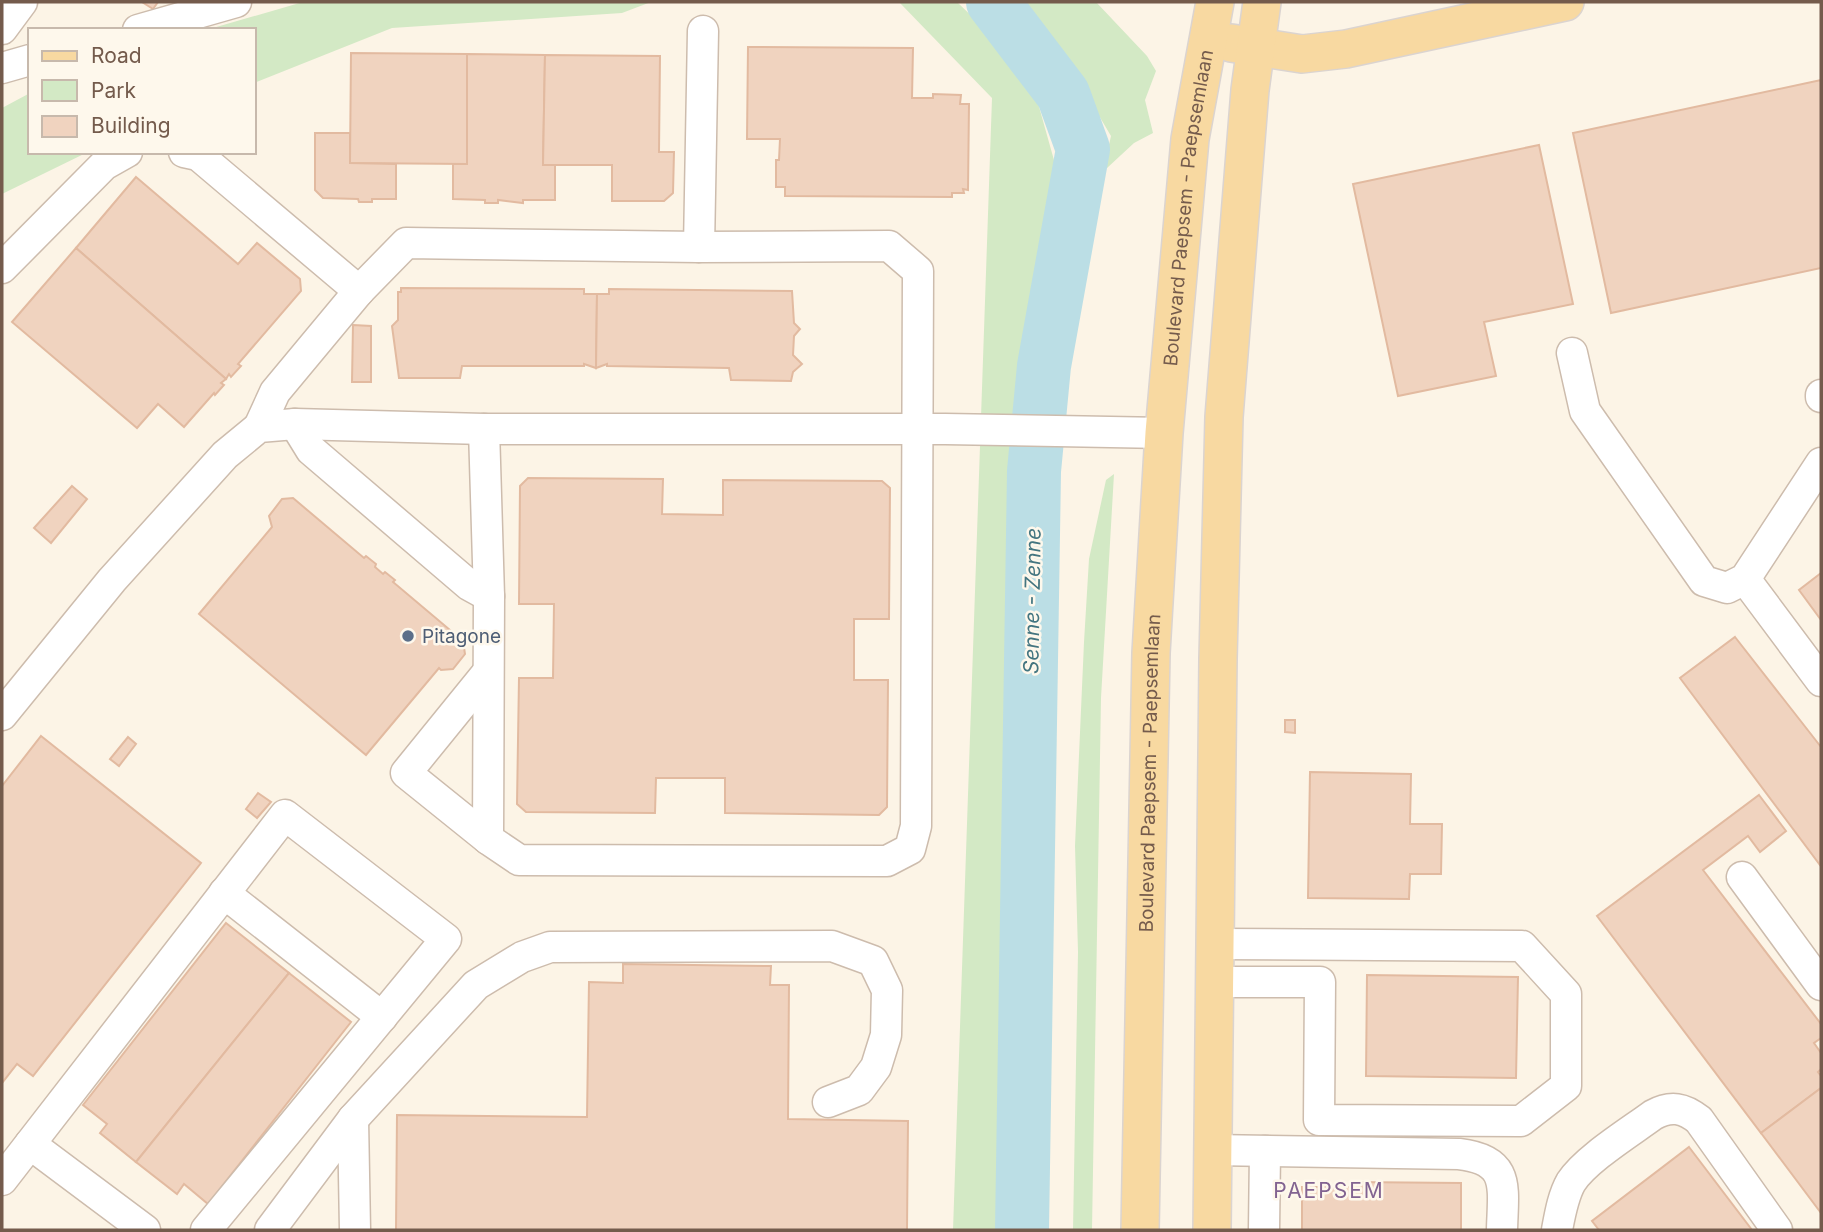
<svg xmlns="http://www.w3.org/2000/svg" width="1823" height="1232" viewBox="0 0 1823 1232" font-family="Inter,sans-serif">
	<style>
		.green { fill: #d3e9c5 }
		.lines { fill: none; stroke-linecap: round; stroke-linejoin: round }
		.river { stroke: #bbdee5; stroke-width: 54 }
		.building { fill: #f0d3bf; stroke: #e2baa0; stroke-width: 2 }
		.minor-casing { stroke: #cdbcad; stroke-width: 33 }
		.major-casing { stroke: #dbd4d0; stroke-width: 40 }
		.minor { stroke: #fff; stroke-width: 30 }
		.major { stroke: #f8d9a1; stroke-width: 37 }
		.service-dot { fill: #5c6f8a; stroke: #fef8ec; stroke-width: 2.5 }
		.labels { text-anchor: middle; dominant-baseline: central; stroke-width: 5; stroke-linejoin: round; paint-order: stroke }
		.street-label { font-size: 19px; fill: #745b4c; stroke: #fef8ec }
		.service-label { font-size: 19px; fill: #4e5e75; stroke: #fef8ec; text-anchor: start }
		.water-label { font-size: 21px; font-style: italic; fill: #437580; stroke: #fef8ec }
		.neighbourhood-label { font-size: 21px; letter-spacing: 2px; fill: #826391; stroke: #fef8ec }
	</style>
	<rect width="100%" height="100%" fill="#fcf4e6"/>
	<g class="green">
		<polygon points="303,2 651,2 622,13 392,28 254,83 254,30 206,30"/>
		<polygon points="899,2 957,2 1029,71 1059,178 1028,320 1020,509 1002,1230 953,1230 992,98"/>
		<polygon points="1016,2 1096,2 1147,56 1156,71 1145,100 1153,133 1134,143 1107,168 1106,158 1111,136 1085,92"/>
		<polygon points="30,93 30,152 88,152 2,194 2,108"/>
		<polygon points="1114,474 1101,698 1092,1230 1073,1230 1078,952 1075,846 1084,642 1089,559 1106,480"/>
	</g>
	<g class="lines">
		<polyline class="river" points="993,2 1063,94 1083,149 1044,366 1034,471 1022,1230"/>
	</g>
	<g class="building">
		<polygon points="142,2 158,2 153,9"/>
		<polygon points="748,47 913,48 912,98 933,98 933,94 961,95 960,104 969,104 968,190 963,189 964,193 952,193 952,197 785,196 785,187 776,187 776,160 779,160 780,139 747,139"/>
		<polygon points="351,53 467,54 467,164 350,163"/>
		<polygon points="467,54 545,55 543,165 555,165 555,200 523,200 523,203 498,200 498,203 485,203 485,200 453,199 453,164 467,164"/>
		<polygon points="545,55 660,56 659,152 674,152 673,193 664,201 612,201 612,165 543,165"/>
		<polygon points="1821,80 1821,268 1611,313 1573,133"/>
		<polygon points="315,133 350,133 350,163 396,164 396,199 372,199 372,202 359,202 358,199 323,198 315,190"/>
		<polygon points="1539,145 1573,304 1484,322 1496,376 1398,396 1353,184"/>
		<polygon points="136,177 238,264 257,243 300,279 301,291 238,364 241,366 231,377 229,374 226,379 76,248"/>
		<polygon points="76,248 226,379 221,383 224,385 215,395 214,393 184,427 158,404 137,428 12,322"/>
		<polygon points="401,288 584,289 584,294 597,294 596,368 584,364 584,366 462,366 460,378 399,378 392,326 398,320 398,292 401,292"/>
		<polygon points="609,289 792,291 794,323 800,329 794,336 793,355 802,364 793,372 791,381 731,380 729,368 607,366 607,364 596,368 597,294 609,294"/>
		<polygon points="353,325 371,326 371,382 352,382"/>
		<polygon points="528,478 663,479 662,514 723,515 723,480 882,481 890,488 889,619 854,619 854,680 888,680 887,807 879,815 725,813 725,778 656,778 655,813 526,812 517,804 519,678 553,678 554,604 519,604 520,486"/>
		<polygon points="72,486 87,499 51,543 34,528"/>
		<polygon points="293,498 364,558 366,556 376,564 375,567 383,574 385,572 395,580 393,582 463,641 465,654 453,669 441,670 439,668 366,755 199,614 272,527 269,516 282,499"/>
		<polygon points="1821,573 1821,620 1799,590"/>
		<polygon points="1735,637 1821,747 1820,865 1680,678"/>
		<polygon points="1285,720 1295,720 1295,733 1285,732"/>
		<polygon points="41,736 201,863 33,1076 17,1064 2,1083 2,786"/>
		<polygon points="128,737 136,744 119,766 110,759"/>
		<polygon points="1310,772 1411,774 1410,824 1442,824 1441,874 1410,874 1409,899 1308,898"/>
		<polygon points="258,793 271,802 257,818 246,809"/>
		<polygon points="1759,795 1786,831 1760,852 1748,836 1703,870 1821,1024 1821,1038 1814,1043 1821,1053 1821,1069 1818,1072 1821,1076 1821,1088 1761,1133 1597,916"/>
		<polygon points="226,923 289,973 136,1162 100,1133 107,1124 83,1105"/>
		<polygon points="623,964 771,966 770,985 789,985 788,1119 908,1121 907,1230 396,1230 397,1115 587,1117 589,982 623,983"/>
		<polygon points="289,973 351,1022 208,1204 184,1184 177,1194 136,1162"/>
		<polygon points="1367,975 1518,977 1516,1078 1366,1076"/>
		<polygon points="1821,1088 1821,1213 1761,1133"/>
		<polygon points="1689,1147 1752,1230 1599,1230 1592,1221"/>
		<polygon points="1351,1182 1461,1183 1461,1230 1302,1230 1302,1187 1351,1187"/>
	</g>
	<g class="lines">
		<g class="minor-casing">
			<g id="minor">
				<polyline points="2,29 22,2"/>
				<polyline points="138,30 236,2"/>
				<polyline points="2,68 30,60"/>
				<polyline points="184,152 198,155 359,291"/>
				<polyline points="699,247 703,31"/>
				<polyline points="2,268 104,165 127,152"/>
				<polyline points="1572,353 1585,411 1704,581 1727,588 1745,579 1821,463"/>
				<polyline points="1821,395 1821,397"/>
				<polyline points="295,424 311,450 469,585 489,596"/>
				<polyline points="259,427 275,392 359,291 406,243 699,247 889,246 918,271 916,826 910,849 887,861 519,860 488,839 489,596 484,429"/>
				<polyline points="1745,579 1821,681"/>
				<polyline points="488,672 406,773 488,839"/>
				<polyline points="2,715 112,580 225,455 259,427 295,424 484,429 945,429 1164,433"/>
				<polyline points="1742,877 1821,985"/>
				<polyline points="224,893 382,1017"/>
				<polyline points="1215,982 1320,982 1319,1120 1521,1121 1566,1086 1566,994 1522,946 1215,944"/>
				<polyline points="353,1119 355,1230"/>
				<polyline points="30,1144 145,1230"/>
				<path d="M1213,1150L1459,1154C1511,1160 1503,1187 1502,1230"/>
				<polyline points="2,1180 285,815 446,939 206,1230"/>
				<polyline points="270,1230 353,1119 476,985 522,957 550,947 832,946 873,961 887,990 886,1035 876,1067 859,1090 828,1102"/>
				<polyline points="1264,1230 1265,1151"/>
				<path d="M1557,1230C1560,1214 1563,1196 1571,1182C1586,1159 1630,1132 1653,1115C1671,1105 1684,1108 1699,1120L1777,1230"/>
			</g>
		</g>
		<g class="major-casing">
			<g id="major">
				<polyline points="1231,43 1302,54 1346,49 1565,2"/>
				<path id="s1" d="M1140,1230L1151,653L1164,433L1190,139L1215,2"/>
				<polyline points="1212,1230 1218,659 1224,417 1250,90 1262,2"/>
			</g>
		</g>
		<use href="#minor" class="minor"/>
		<use href="#major" class="major"/>
	</g>
	<circle class="service-dot" cx="408" cy="636" r="7"/>
	<g class="labels">
		<g class="street-label">
			<text stroke="none"><textPath href="#s1" startOffset="1024">Boulevard Paepsem - Paepsemlaan</textPath></text>
			<text stroke="none"><textPath href="#s1" startOffset="457">Boulevard Paepsem - Paepsemlaan</textPath></text>
		</g>
		<g class="service-label">
			<text x="422" y="636">Pitagone</text>
		</g>
		<g class="water-label">
			<text transform="translate(1032 601) rotate(-89)">Senne - Zenne</text>
		</g>
		<g class="neighbourhood-label">
			<text x="1329" y="1190">PAEPSEM</text>
		</g>
	</g>
	<rect width="1823" height="1232" fill="none" stroke="#745b4c" stroke-width="7"/>
	<rect x="28" y="28" width="228" height="126" fill="#fef8ec" stroke="#c7b9ac" stroke-width="2"/>
	<rect x="42" y="51" width="35" height="10" fill="#f8d9a1" stroke="#c7b9ac" stroke-width="2"/>
	<text x="91" y="63" font-size="21" fill="#745b4c">Road</text>
	<rect x="42" y="80" width="35" height="21" fill="#d3e9c5" stroke="#c7b9ac" stroke-width="2"/>
	<text x="91" y="98" font-size="21" fill="#745b4c">Park</text>
	<rect x="42" y="116" width="35" height="21" fill="#f0d3bf" stroke="#c7b9ac" stroke-width="2"/>
	<text x="91" y="133" font-size="21" fill="#745b4c">Building</text>
</svg>
